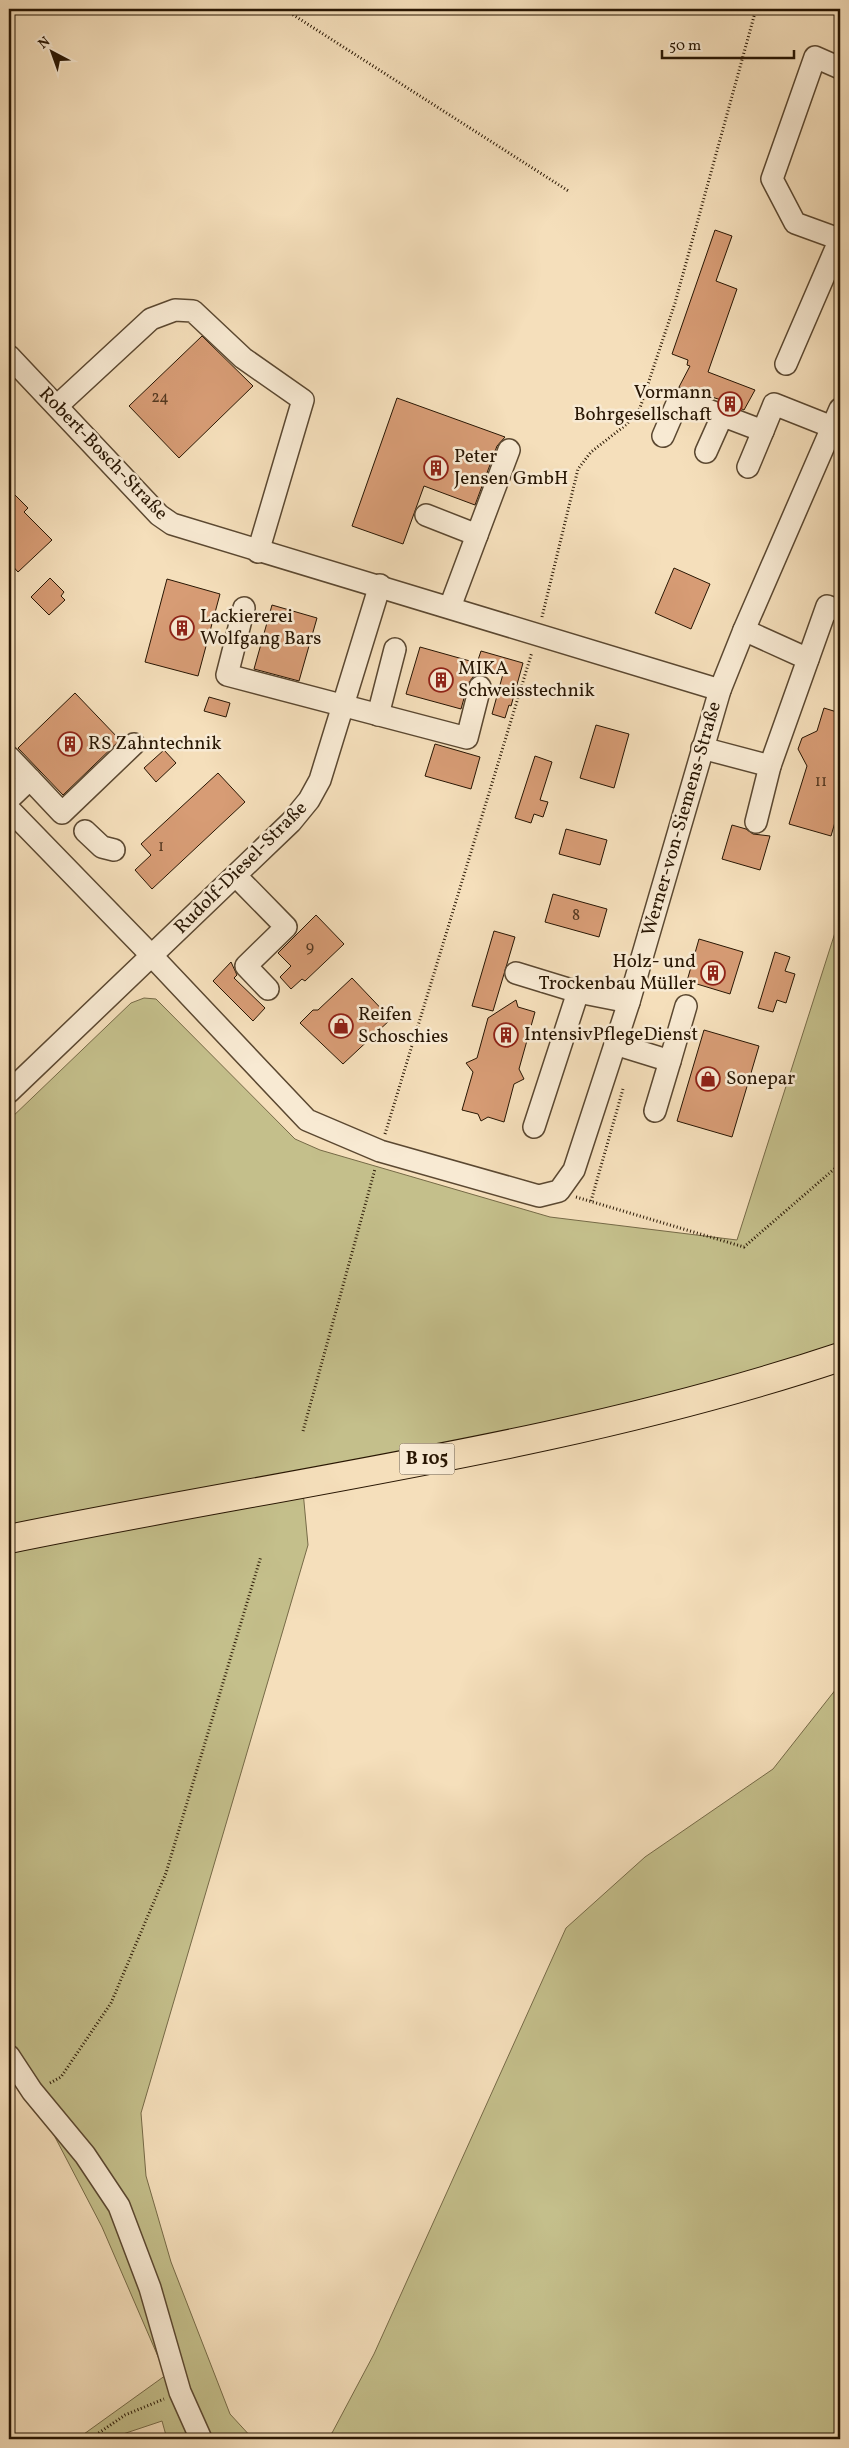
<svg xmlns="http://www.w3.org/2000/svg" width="849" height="2448" viewBox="0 0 849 2448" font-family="Vollkorn,serif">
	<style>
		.green { fill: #c4bf8b; stroke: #766a47 }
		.building { fill: #d79c75; stroke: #281603 }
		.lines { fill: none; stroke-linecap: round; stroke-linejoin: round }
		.minor-casing { stroke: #5b4831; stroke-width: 24 }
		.highway-casing { stroke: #281603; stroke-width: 30 }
		.path { stroke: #281603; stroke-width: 3; stroke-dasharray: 1 2.5; stroke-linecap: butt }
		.minor { stroke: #f8ead3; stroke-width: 21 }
		.highway { stroke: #f5dfbb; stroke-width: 28 }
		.labels { text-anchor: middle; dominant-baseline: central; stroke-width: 5; stroke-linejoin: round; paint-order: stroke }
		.number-label { font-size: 16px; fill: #543820 }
		.shield { fill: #f8ead3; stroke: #665641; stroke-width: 1 }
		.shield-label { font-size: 18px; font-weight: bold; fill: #281603 }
		.poi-label { font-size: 19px; fill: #281603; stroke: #f8ead3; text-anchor: start }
		.street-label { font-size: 19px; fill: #281603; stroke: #f8ead3 }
	</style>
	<rect width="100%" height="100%" fill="#f5dfbb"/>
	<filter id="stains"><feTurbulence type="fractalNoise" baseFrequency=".004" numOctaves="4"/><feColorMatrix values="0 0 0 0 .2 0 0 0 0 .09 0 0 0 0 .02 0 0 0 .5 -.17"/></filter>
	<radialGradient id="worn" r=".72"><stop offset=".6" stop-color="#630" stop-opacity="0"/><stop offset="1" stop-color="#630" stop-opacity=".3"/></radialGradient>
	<g class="green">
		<polygon points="840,917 840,1345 643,1403 494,1436 9,1528 9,1120 131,1003 144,998 156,999 295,1139 320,1150 550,1217 737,1240"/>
		<polygon points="303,1491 308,1545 141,2113 146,2176 171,2262 230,2414 253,2439 167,2439 162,2421 117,2436 114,2439 77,2439 166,2375 102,2227 9,2049 9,1549"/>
		<polygon points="840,1684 840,2439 317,2439 332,2433 374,2354 566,1928 645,1857 773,1769"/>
	</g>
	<g class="building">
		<polygon points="715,230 732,236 716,281 737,289 708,372 755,390 744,410 728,402 679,387 690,366 687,365 688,360 672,354"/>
		<polygon points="202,336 253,386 179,458 129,406"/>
		<polygon points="397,398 505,437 497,446 475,505 424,486 403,544 352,526"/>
		<polygon points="9,489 28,508 24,512 52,540 18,572 9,562"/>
		<polygon points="674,568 710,584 691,629 655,613"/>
		<polygon points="50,578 64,592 61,596 65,600 49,615 31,597"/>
		<polygon points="167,579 220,594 198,676 145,662"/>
		<polygon points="272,605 317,618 299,681 254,669"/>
		<polygon points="420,647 477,663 481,651 523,663 511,706 509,705 505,718 492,714 503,674 476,666 473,677 468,684 461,709 406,694"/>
		<polygon points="75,693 120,740 63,795 18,748"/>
		<polygon points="209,697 230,703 226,717 204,711"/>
		<polygon points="824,708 840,713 840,805 831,836 789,824 807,766 798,749 802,738 817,731"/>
		<polygon points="596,725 629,734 614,788 580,778"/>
		<polygon points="435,744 480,757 471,789 425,776"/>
		<polygon points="164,750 176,763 156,782 144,768"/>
		<polygon points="535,756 552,762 540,800 548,802 543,817 534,814 531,823 515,818"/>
		<polygon points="218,773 245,802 152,889 135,870 151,855 141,844"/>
		<polygon points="732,825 746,829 753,834 770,836 760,870 722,859"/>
		<polygon points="566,829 607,840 600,865 559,854"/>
		<polygon points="553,894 607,909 599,937 545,922"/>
		<polygon points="316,915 344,944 305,981 302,979 291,989 280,977 291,966 278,953"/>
		<polygon points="494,931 515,937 493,1011 472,1006"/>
		<polygon points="699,939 743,952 730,994 687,981"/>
		<polygon points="775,952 790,957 785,971 795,974 786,1003 777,1000 773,1012 758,1008"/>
		<polygon points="231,962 237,975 234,978 265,1008 253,1021 213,981"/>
		<polygon points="352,978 391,1019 343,1064 300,1023 313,1010 318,1010"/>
		<polygon points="516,1000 518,1007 535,1012 519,1069 524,1079 514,1084 504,1122 488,1117 481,1121 478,1114 462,1110 473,1072 466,1063 477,1058 488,1018"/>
		<polygon points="704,1030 759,1046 732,1137 677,1121"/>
	</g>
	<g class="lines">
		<g class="minor-casing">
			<g id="minor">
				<polyline points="840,68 815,57 772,179 795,223 839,239 840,236"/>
				<polyline points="9,356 159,515 172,524 720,690"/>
				<polyline points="786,364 840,239"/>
				<polyline points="57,406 151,319 175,310 193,311 243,358 303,400 258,552"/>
				<polyline points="663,436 679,399 763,431 774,404 832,427"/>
				<polyline points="706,452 723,414"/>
				<polyline points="748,467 763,431"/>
				<polyline points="426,515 477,535 450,607"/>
				<polyline points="477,535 509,450"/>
				<polyline points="244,608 227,675 467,738 480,687"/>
				<polyline points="744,630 808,659"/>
				<polyline points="378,715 395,649"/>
				<polyline points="702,748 770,766"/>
				<polyline points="9,757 30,779"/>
				<polyline points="9,799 30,779 62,813 134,744"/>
				<polyline points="9,809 152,956 307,1120 380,1151 539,1196 559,1191 574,1170 629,1002 720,690 744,630 840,409"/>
				<polyline points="756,822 770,766 827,606 840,611"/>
				<polyline points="85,831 102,847 114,850"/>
				<polyline points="236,876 286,927 246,966 268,989"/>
				<polyline points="516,973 578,992 629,1002"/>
				<polyline points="615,1044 670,1061 686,1006"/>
				<polyline points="9,1092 291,822 309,800 320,780 380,585"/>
				<polyline points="655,1111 670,1061"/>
				<polyline points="534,1127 578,992"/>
				<polyline points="9,2056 32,2091 85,2155 119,2206 150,2288 180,2392 201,2439"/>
			</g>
		</g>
		<g class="highway-casing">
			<path id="highway" d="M9,1539C286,1482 571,1447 840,1357"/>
		</g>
		<g class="path">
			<polyline points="284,9 570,192"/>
			<polyline points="542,617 578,469 591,452 627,424 640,408 675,303 756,9"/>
			<polyline points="385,1134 532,652"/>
			<polyline points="576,1197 744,1247 840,1164"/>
			<polyline points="591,1201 623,1089"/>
			<polyline points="303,1431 375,1169"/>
			<polyline points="50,2083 61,2077 111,2003 166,1873 261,1556"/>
			<polyline points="90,2439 125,2415 164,2399"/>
		</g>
		<use href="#minor" class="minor"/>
		<use href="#highway" class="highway"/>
	</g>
	<defs>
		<g id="building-ring" transform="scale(1.25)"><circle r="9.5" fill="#f8ead3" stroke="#8f2418" stroke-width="1.5"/><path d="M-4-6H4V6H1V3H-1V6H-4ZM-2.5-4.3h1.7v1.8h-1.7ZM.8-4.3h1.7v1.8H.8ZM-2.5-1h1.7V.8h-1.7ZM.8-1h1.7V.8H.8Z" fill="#8f2418"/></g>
		<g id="shop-ring" transform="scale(1.25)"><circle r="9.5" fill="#f8ead3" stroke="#8f2418" stroke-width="1.5"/><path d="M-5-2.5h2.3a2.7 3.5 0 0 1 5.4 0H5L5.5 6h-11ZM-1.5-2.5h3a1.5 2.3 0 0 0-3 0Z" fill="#8f2418"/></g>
	</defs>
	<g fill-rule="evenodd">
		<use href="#building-ring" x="730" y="404"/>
		<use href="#building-ring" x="436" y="468"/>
		<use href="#building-ring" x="182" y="628"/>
		<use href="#building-ring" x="441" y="680"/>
		<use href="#building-ring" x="70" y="744"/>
		<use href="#building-ring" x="713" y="973"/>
		<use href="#shop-ring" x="341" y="1026"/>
		<use href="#building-ring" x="506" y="1035"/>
		<use href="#shop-ring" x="708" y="1079"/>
	</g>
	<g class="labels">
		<g class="number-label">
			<text x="160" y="398">24</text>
			<text x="821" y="782">11</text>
			<text x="161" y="847">1</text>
			<text x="576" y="916">8</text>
			<text x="310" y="948">9</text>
		</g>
		<rect class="shield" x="399.5" y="1443.5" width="55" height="31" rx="4"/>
		<g class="shield-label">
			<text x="427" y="1459">B 105</text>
		</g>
		<g class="poi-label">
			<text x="712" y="393" text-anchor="end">Vormann<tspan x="712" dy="22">Bohrgesellschaft</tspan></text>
			<text x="454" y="457">Peter<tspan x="454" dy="22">Jensen GmbH</tspan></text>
			<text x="200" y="617">Lackiererei<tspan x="200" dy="22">Wolfgang Bars</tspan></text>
			<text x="458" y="669">MIKA<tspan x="458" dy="22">Schweisstechnik</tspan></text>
			<text x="88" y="744">RS Zahntechnik</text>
			<text x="696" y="962" text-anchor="end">Holz- und<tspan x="696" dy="22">Trockenbau Müller</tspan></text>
			<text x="358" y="1015">Reifen<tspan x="358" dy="22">Schoschies</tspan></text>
			<text x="524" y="1035">IntensivPflegeDienst</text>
			<text x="726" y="1079">Sonepar</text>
		</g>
		<g class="street-label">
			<text transform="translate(103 454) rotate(46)">Robert-Bosch-Straße</text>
			<text transform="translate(682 819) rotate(-74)">Werner-von-Siemens-Straße</text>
			<text transform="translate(241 868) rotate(-45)">Rudolf-Diesel-Straße</text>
		</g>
	</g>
	<rect width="849" height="2448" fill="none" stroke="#f5dfbb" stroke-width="30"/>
	<rect x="10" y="10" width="829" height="2428" fill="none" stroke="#281603" stroke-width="2.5"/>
	<rect x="15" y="15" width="819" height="2418" fill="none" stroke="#281603"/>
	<g transform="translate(52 52) rotate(319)" stroke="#f8ead3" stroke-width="4" paint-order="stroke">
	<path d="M0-4L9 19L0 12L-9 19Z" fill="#281603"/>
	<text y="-8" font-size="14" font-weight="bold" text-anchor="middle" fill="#281603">N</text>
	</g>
	<path d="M662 50v8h132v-8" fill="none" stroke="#281603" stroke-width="2.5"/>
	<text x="669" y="50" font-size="15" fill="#281603" stroke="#f8ead3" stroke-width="4" paint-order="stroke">50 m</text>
	<rect width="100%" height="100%" filter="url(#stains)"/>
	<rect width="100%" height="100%" fill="url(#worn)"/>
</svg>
